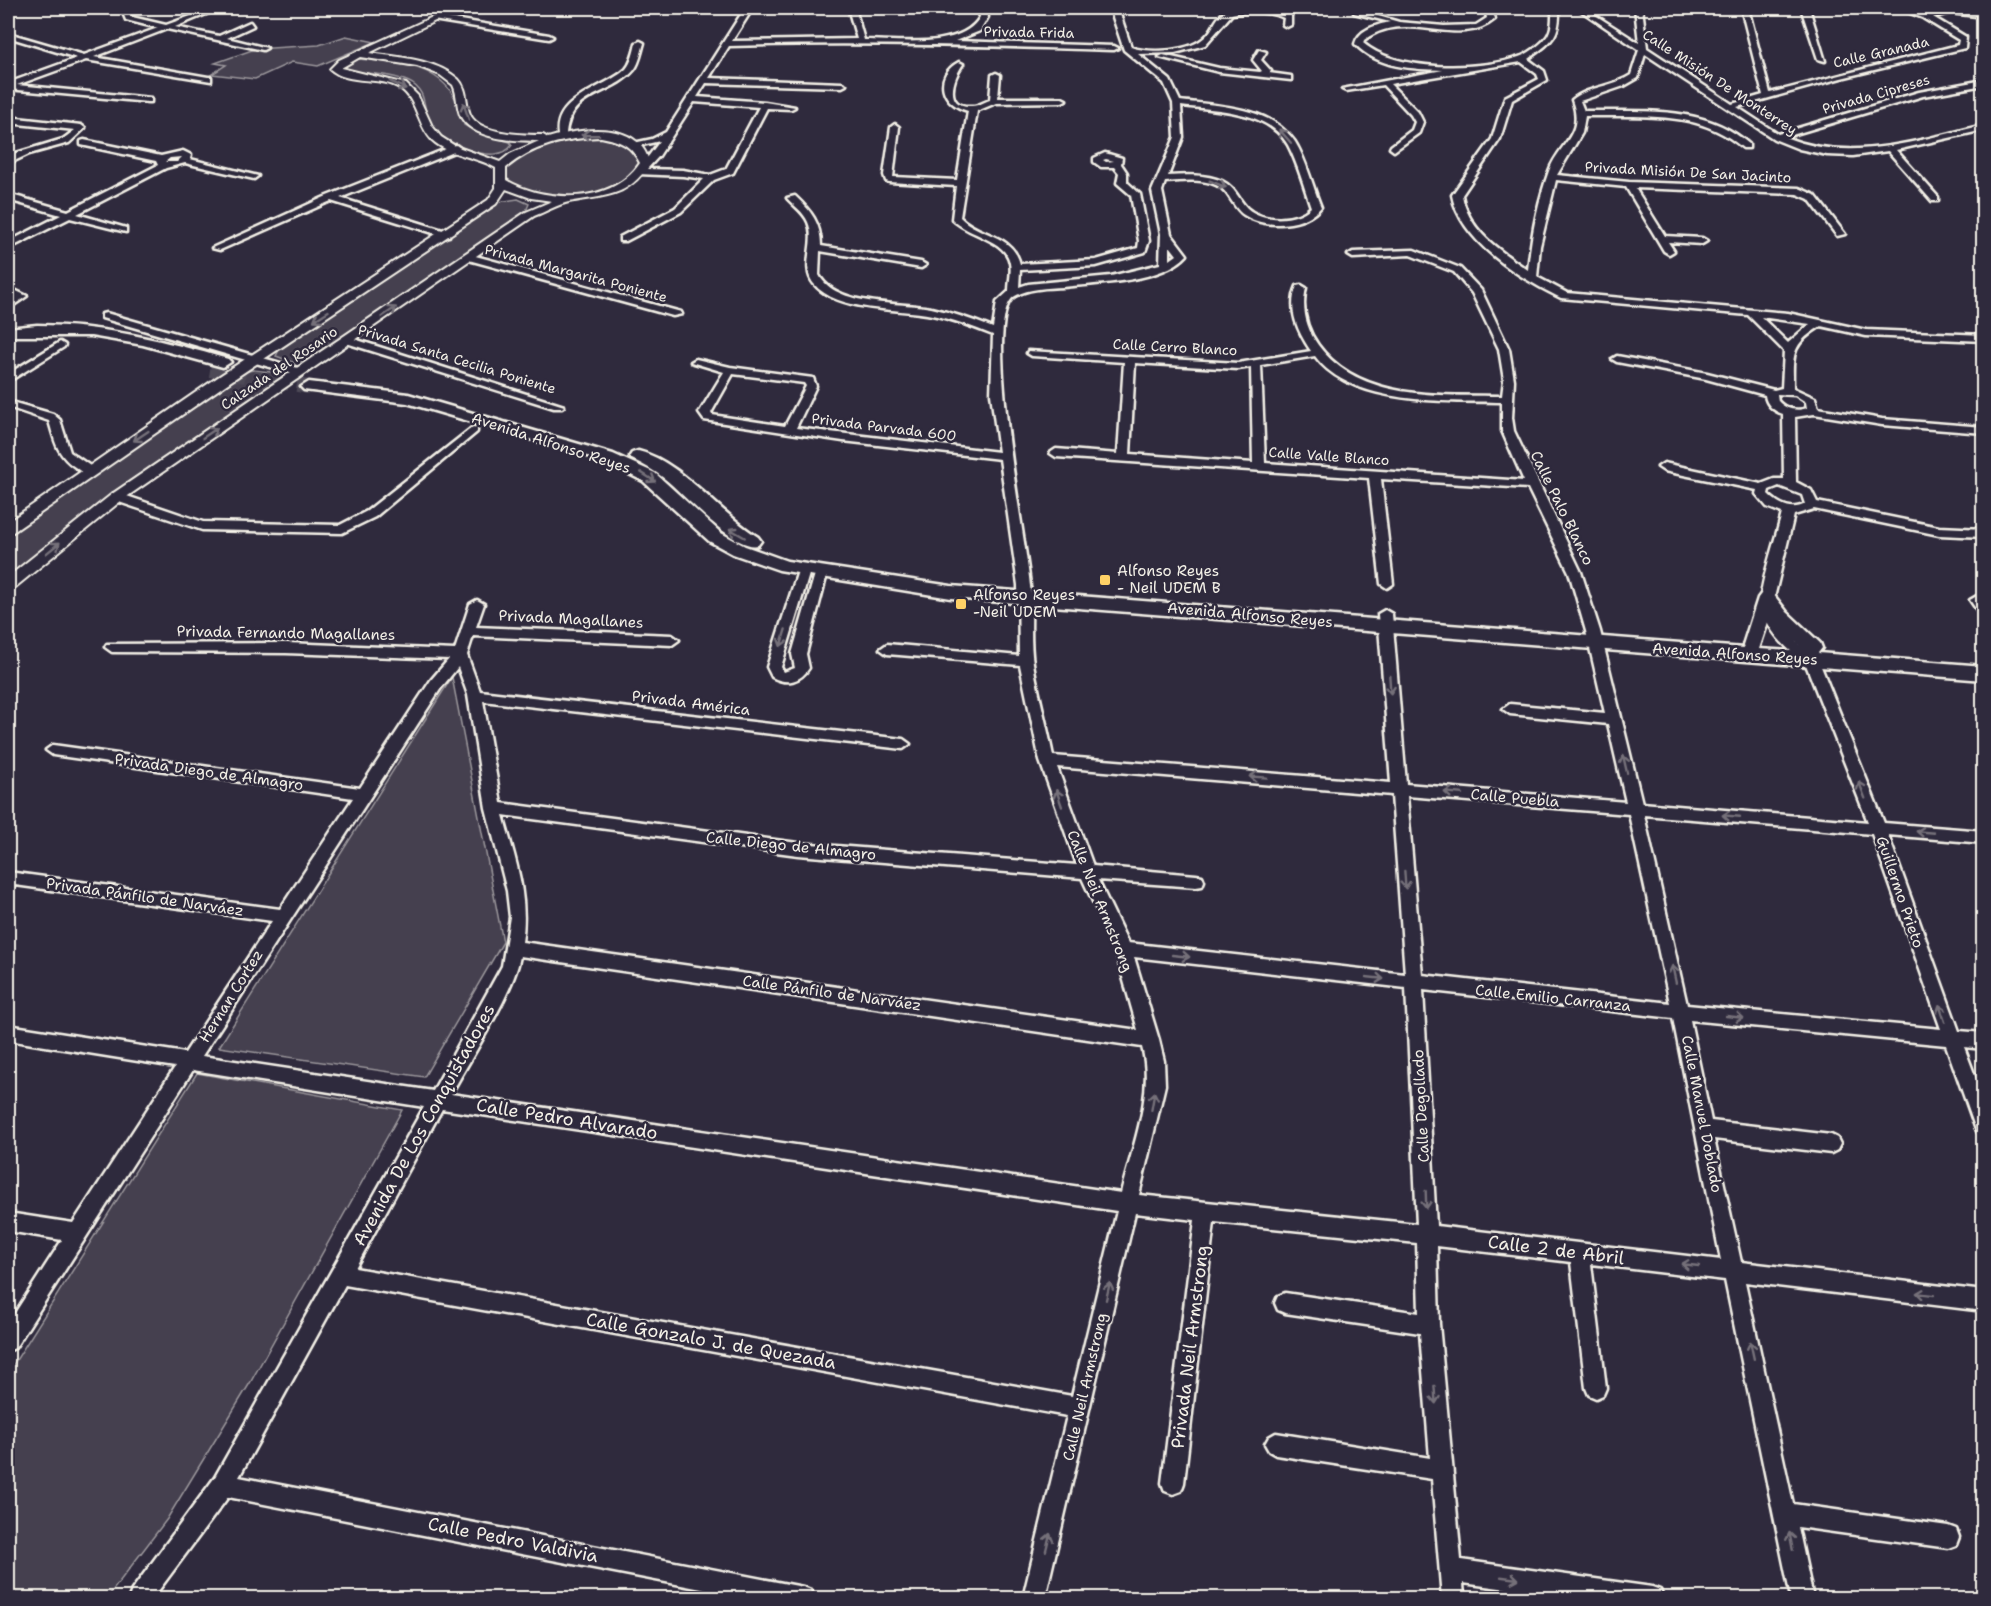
<svg xmlns="http://www.w3.org/2000/svg" width="1991" height="1606" viewBox="0 0 1991 1606" font-family="'Shantell Sans',sans-serif">
	<style>
		.green { fill: #454050; stroke: #9c989c; stroke-width: 1.5 }
		.lines { fill: none; stroke-linecap: round; stroke-linejoin: round }
		.secondary-tunnel { stroke: #4d4857; stroke-width: 14; stroke-dasharray: 14 8; stroke-linecap: butt }
		.minor-casing { stroke: #f4f1e8; stroke-width: 5 }
		.tertiary-casing { stroke: #f4f1e8; stroke-width: 4 }
		.secondary-casing { stroke: #f4f1e8; stroke-width: 5 }
		.minor { fill: #2f2a3d; fill-rule: evenodd }
		.tertiary { fill: #2f2a3d; fill-rule: evenodd }
		.secondary { fill: #2f2a3d; fill-rule: evenodd }
		.oneway { stroke: #747079 }
		.poi-dot { fill: #ffd166; stroke: #2f2a3d; stroke-width: 2 }
		.labels { text-anchor: middle; dominant-baseline: central; stroke-width: 5; stroke-linejoin: round; paint-order: stroke }
		.far-street-label { font-size: 14px; fill: #f4f1e8; stroke: #2f2a3d }
		.street-label { font-size: 15px; fill: #f4f1e8; stroke: #2f2a3d }
		.poi-label { font-size: 15px; fill: #f4f1e8; stroke: #2f2a3d; text-anchor: start }
		.near-street-label { font-size: 18px; fill: #f4f1e8; stroke: #2f2a3d }
	</style>
	<rect width="100%" height="100%" fill="#2f2a3d"/>
	<filter id="ink" filterUnits="userSpaceOnUse"><feTurbulence type="fractalNoise" baseFrequency=".0167" numOctaves="2"/><feDisplacementMap in="SourceGraphic" scale="12" xChannelSelector="R" yChannelSelector="G"/><feConvolveMatrix kernelMatrix="1 2 1 2 8 2 1 2 1" color-interpolation-filters="sRGB"/></filter>
	<g filter="url(#ink)">
		<g class="green">
			<polygon points="346,36 375,42 318,66 292,62 255,79 212,74 226,65 215,63 255,49 319,45"/>
			<path d="M359,59C395,63 436,63 455,98C459,106 461,116 464,125L478,133L510,142L512,145C497,168 443,143 431,126C422,112 429,91 409,82C390,73 362,74 341,69L348,61Z"/>
			<path d="M585,136C612,138 627,137 640,163C635,168 630,176 625,181C598,201 527,204 506,177V167L527,149Z"/>
			<polygon points="518,199 529,204 525,213 306,361 295,363 276,356 279,350 498,202"/>
			<polygon points="253,370 271,372 277,376 277,380 81,518 8,580 8,536 47,505 243,372"/>
			<polygon points="452,677 503,942 424,1077 219,1047"/>
			<polygon points="197,1073 402,1110 250,1383 167,1519 107,1598 8,1598 8,1373"/>
		</g>
		<g class="lines">
			<polyline class="secondary-tunnel" points="210,370 309,387"/>
			<g class="minor-casing">
				<g id="minor">
					<polygon points="121,8 127,8 132,17 166,25 213,8 221,8 175,27 219,36 250,22 253,26 227,38 267,48 263,50 167,29 94,57 208,77 211,77 211,81 86,60 17,85 151,98 151,102 148,102 8,89 8,83 77,58 8,37 8,33 84,55 158,28 126,20"/>
					<polygon points="325,8 361,8 357,10 329,10"/>
					<path d="M745,8H753L732,41L857,39L848,8H855L864,40C898,40 961,50 980,17L978,8H985L988,17L980,31L955,41L1114,46L1118,48L1114,50C985,46 858,42 729,46L709,78L842,83L846,85L842,87L706,83L697,97L765,102L795,107L791,109L767,108L733,173L714,180L681,212L626,241H620V237L675,208L704,179L683,176L638,174V170L660,141L633,147L629,144L652,139L666,132ZM694,102L759,107L726,169L710,175L683,170L647,169L659,156Z"/>
					<path d="M1110,8H1118L1131,47C1150,54 1191,52 1206,36C1213,30 1215,19 1223,13C1236,3 1277,8 1291,15V25L1287,27L1283,25L1284,18C1269,11 1248,11 1232,14L1205,45L1175,53L1138,54L1170,80L1180,101C1219,106 1270,106 1295,142C1306,159 1313,188 1321,207C1305,227 1265,229 1244,215C1232,207 1230,191 1216,185C1200,178 1182,181 1165,182L1162,191L1171,234L1187,255C1163,282 1099,283 1063,287C1046,288 1030,288 1015,296C980,315 1027,544 1030,586C1033,611 1029,638 1033,663C1038,694 1047,725 1053,756L1391,783L1378,614L1385,610L1392,614L1406,784L1626,802L1608,724L1510,714L1503,709L1510,704L1605,713L1586,631L1569,572L1528,488L1381,479L1393,584L1387,588L1381,584L1369,478L1056,457L1050,453L1056,449L1118,454L1124,362L1032,356L1027,353L1028,351L1238,363L1311,351C1298,332 1287,309 1297,286L1301,285L1306,288C1301,309 1306,328 1318,345C1359,401 1440,395 1502,396L1504,380L1499,349L1472,293L1454,272L1410,255L1353,258L1348,255L1353,252L1414,250L1460,268L1481,290L1509,349L1514,380L1512,418L1514,431L1581,572L1600,631L1642,803L1868,822L1805,662C1784,647 1763,627 1761,599C1760,585 1778,531 1782,513L1767,507L1756,494L1757,490L1664,471L1658,467L1664,463L1761,484L1774,479H1784L1783,414C1774,411 1766,405 1765,395L1706,379L1617,362L1612,359L1617,356L1707,373L1774,390L1782,388L1784,351L1748,315L1561,298C1521,279 1461,242 1452,195L1492,139L1505,97L1539,79L1537,74L1521,62L1390,84L1418,112L1423,122L1419,133L1394,151L1390,148L1391,146L1412,130L1415,122L1411,115L1383,85L1346,91L1342,89L1443,70C1412,69 1378,68 1355,44C1359,29 1377,25 1390,22L1354,13V9L1399,22L1444,26L1476,25L1487,18L1485,8H1492L1495,19C1457,51 1407,7 1364,40L1363,43C1397,72 1478,71 1519,57C1527,55 1540,45 1545,39C1553,31 1552,18 1552,8H1559C1560,38 1551,42 1528,59L1544,71L1547,80L1512,100L1500,139L1462,195C1468,231 1500,251 1528,270C1531,238 1538,201 1549,171C1560,142 1585,135 1572,100C1588,86 1613,87 1631,75L1639,50L1577,8H1584L1639,43L1635,8H1642L1647,48L1732,104L1763,95L1741,8H1748L1770,93L1958,45L1959,40L1923,18L1897,8H1906L1926,14L1951,9L1984,13V17L1951,13L1933,17L1966,37L1965,48L1841,78L1737,107L1778,134L1919,92L1984,80V85L1923,96L1785,137C1851,164 1917,140 1984,125V130L1896,150L1938,197V201H1932L1888,151L1853,156L1827,155L1799,149L1774,139L1645,54L1638,78L1624,86L1580,101L1584,111C1641,112 1704,104 1749,144V148H1743C1699,109 1639,117 1585,116L1582,133L1557,175L1629,182L1799,188L1815,195L1845,234L1837,236L1809,199L1797,194L1635,188L1665,236L1702,238L1707,241L1702,244L1668,242L1674,251L1669,254L1664,251L1626,187L1556,180L1540,246L1537,277L1567,293L1788,313L1866,330L1984,335V341L1866,336L1821,326C1790,345 1793,355 1793,388L1815,398L1818,408L1882,419L1984,427V433L1882,425L1814,414L1795,417L1796,482L1811,490L1817,502L1939,527L1984,529V537L1939,535L1814,509L1794,515L1774,598L1779,617L1797,643L1818,659L1884,823L1984,831V843L1888,835L1959,1031L1984,1033V1049L1964,1047L1984,1100V1135L1978,1133L1975,1127L1946,1045L1690,1020L1711,1121L1831,1135L1837,1138L1840,1144L1837,1150L1831,1153L1714,1139L1741,1262L1984,1291V1311L1745,1282L1793,1504L1948,1526L1956,1529L1959,1537L1956,1545L1948,1548L1798,1527L1813,1598H1791L1725,1280L1591,1264L1606,1388L1603,1395L1596,1398L1589,1395L1586,1388L1571,1262L1437,1246L1439,1324L1461,1560L1652,1587L1660,1590L1663,1598H1575L1463,1583L1464,1598H1442L1432,1479L1276,1455L1269,1451L1265,1444L1269,1437L1276,1433L1430,1458L1420,1333L1285,1313L1278,1310L1275,1303L1278,1296L1285,1293L1419,1313L1417,1243L1214,1222L1184,1483L1181,1491L1173,1494L1165,1491L1162,1483L1195,1220L1135,1213L1045,1598H1023L1067,1416L345,1285L239,1477L803,1587L811,1590L814,1598H748L228,1497L153,1598H129L132,1590L215,1477L424,1107L193,1070L15,1348L8,1351V1324L62,1240L8,1231V1213L73,1223L175,1067L8,1040V1025L185,1053L272,921L8,884V872L280,909L353,798L53,755L46,750L53,745L360,788L431,680L449,659L286,653L112,652L105,647L107,644L286,643L455,650L470,604L477,600L484,604L476,627L672,635L679,640L672,645L473,636L467,655L480,691L903,739L910,744L903,749L483,701L501,803L798,843L1077,865L1040,761L1020,665L887,654L880,649L887,644L1019,656L1018,585L1000,459L843,441L704,420L699,413L724,372L691,362L696,359L730,367L813,378L816,386L796,428L999,452L991,394L993,335C973,327 953,319 932,315C899,308 837,312 814,284C800,267 817,242 808,222C804,212 794,206 787,198L795,196C811,211 821,223 821,246L921,262L926,265L921,268L820,251L819,275C836,307 900,302 931,308C953,313 973,320 993,328L997,302L1009,291C1009,282 1012,272 1010,263C1006,239 968,236 952,219L956,186L889,182L886,181L884,175L891,127L895,124L899,127L893,177L957,180L968,111C941,104 933,76 959,62L963,64C953,78 943,108 972,106C978,106 984,102 990,100L992,75L996,73L1000,75L998,98H1062L1066,100L1062,102L996,103L977,111L960,217C979,237 1012,233 1020,264L1096,260L1138,248L1139,241L1131,195L1117,183L1119,173L1114,167H1101L1094,162V158L1105,153L1122,158L1121,164L1127,173V182L1140,194L1149,241L1145,252L1096,266L1020,270L1019,287L1028,284L1111,276L1160,264L1161,234L1152,191L1175,137L1173,103L1164,83L1124,50ZM1181,106C1216,110 1268,110 1288,145C1298,164 1304,187 1311,207C1297,222 1262,222 1247,208C1238,199 1235,187 1222,181C1205,174 1186,175 1168,176L1183,137ZM1106,159L1114,161L1106,162L1103,160ZM1170,246L1177,255L1170,260ZM1761,317L1810,324L1788,343ZM1315,356C1351,406 1448,401 1502,402V431L1524,481L1265,463L1261,365ZM1135,363L1238,369L1251,367L1253,463L1130,454ZM733,374L804,383L806,386L785,426L712,415L711,413ZM1777,394L1795,395L1806,402L1807,408C1796,412 1785,409 1778,401ZM1779,486L1802,495L1805,504C1792,512 1778,504 1768,494L1769,490ZM458,667L468,695L486,808L507,891L510,917L502,966L433,1091L202,1056L441,688ZM1057,767L1392,795L1405,974L1128,943L1098,880L1196,887L1202,886L1204,881L1202,876L1196,875L1093,866ZM1407,796L1629,814L1670,1003L1422,975ZM503,815L798,855L1082,878L1115,949L1138,1030L522,942C529,896 515,859 503,815ZM1644,815L1872,834L1941,1029L1687,1005ZM520,956L1142,1047C1155,1092 1132,1148 1121,1193L451,1094C470,1059 514,992 520,956ZM1134,957L1406,988L1417,1224L1139,1195L1165,1085L1164,1061L1159,1040ZM1423,990L1673,1018L1721,1260L1436,1226ZM442,1109L1117,1211L1072,1396L355,1268Z"/>
					<polygon points="1801,8 1809,8 1825,61 1818,59"/>
					<polygon points="436,16 549,35 553,37 549,39 433,20"/>
					<path d="M640,41L644,43C641,52 640,62 634,70C611,97 568,91 566,136L559,138C549,99 605,89 626,69C632,62 634,52 636,43Z"/>
					<polygon points="1259,50 1266,52 1261,60 1271,71 1269,73 1291,76 1291,80 1219,72 1159,57 1163,55 1219,68 1260,72 1262,71 1253,60"/>
					<polygon points="8,117 81,125 85,128 69,143 29,154 8,164 8,158 13,154 63,139 75,130 8,123"/>
					<path d="M84,140L161,156L183,151L191,155L190,159L258,176L254,179L185,163L166,168L77,214L126,228V232L70,218L8,249V242L61,215L8,200V194L68,211L158,165L156,161L81,145V141ZM182,157L177,162H165L170,158Z"/>
					<polygon points="456,145 460,148 459,150 340,198 449,232 449,236 443,236 331,201 220,250 212,248 327,196"/>
					<polygon points="468,254 681,312 682,314 673,316 465,259 463,257"/>
					<polygon points="8,287 27,296 8,309 8,302 15,297 8,293"/>
					<polygon points="106,313 305,370 306,372 301,375 273,368 102,318 102,314"/>
					<polygon points="343,338 351,338 564,406 562,408 554,408 343,342"/>
					<polygon points="60,342 65,345 64,347 8,382 8,374"/>
					<path d="M8,401L53,414L60,420L70,452L93,468V474C86,475 81,472 75,467C57,455 55,441 49,421L8,407Z"/>
					<polygon points="473,427 477,428 477,432 375,517 342,533 202,530 113,500 111,497 113,494 121,494 203,522 340,525 367,511"/>
					<path d="M804,567L810,571L781,667L784,672L795,668L792,654L815,574L821,570L827,574L806,654L809,668C800,682 787,685 772,677L767,667L798,571Z"/>
					<polygon points="1977,596 1984,600 1984,614 1979,613 1970,600"/>
				</g>
			</g>
			<g class="tertiary-casing">
				<path id="tertiary" d="M452,8H462L369,53C398,57 435,59 458,79C468,89 465,102 470,114C478,134 524,135 543,135L548,138C574,130 621,122 641,146C645,150 648,158 650,163C628,198 605,195 569,202C559,204 545,212 534,216L122,500L13,589L8,590V577L112,494L526,212L552,201L531,198L506,189L496,204L228,383L13,532L8,534V522L218,377L488,200L496,188V168C476,156 449,156 432,140C418,126 417,100 401,89C380,75 349,86 330,69L339,60ZM360,57L417,66L440,75L453,85C458,95 456,107 461,117C474,140 515,141 539,141L510,154L500,162L455,146L441,137L432,126L418,96L406,84L341,68ZM601,137C621,141 631,145 640,163C613,205 545,203 506,180V168C533,145 566,138 601,137Z"/>
			</g>
			<g class="secondary-casing">
				<g id="secondary">
					<path d="M37,325C103,325 165,341 228,359L231,362L223,367L143,345L91,336H8V328Z"/>
					<path d="M309,382L408,394L613,454L655,473L721,533L745,546L787,561L951,586L1744,648L1743,645L1758,598L1761,594H1773L1787,612L1820,643L1822,648L1818,653L1984,666V680L951,598L779,570L733,554L709,541L643,481L601,460L407,403L304,390L301,387ZM1770,616L1773,620L1806,652L1759,649Z"/>
					<path d="M638,451C682,462 719,513 758,537L761,541L758,545C734,551 684,494 665,479C655,471 644,465 632,459L630,456L632,453Z"/>
				</g>
			</g>
			<use href="#minor" class="minor"/>
			<use href="#tertiary" class="tertiary"/>
			<use href="#secondary" class="secondary"/>
		</g>
		<defs><path id="oneway-shaft" d="M-6 0H5M1.5-3L5.5 0L1.5 3" fill="none" stroke-width="1.6" stroke-linecap="round" stroke-linejoin="round" transform="scale(1.5)"/></defs>
		<g class="oneway">
			<use href="#oneway-shaft" transform="translate(398 85) rotate(25)"/>
			<use href="#oneway-shaft" transform="translate(466 111) rotate(-109)"/>
			<use href="#oneway-shaft" transform="translate(590 135) rotate(-179)"/>
			<use href="#oneway-shaft" transform="translate(1285 136) rotate(-131)"/>
			<use href="#oneway-shaft" transform="translate(1218 184) rotate(22)"/>
			<use href="#oneway-shaft" transform="translate(389 312) rotate(-34)"/>
			<use href="#oneway-shaft" transform="translate(321 316) rotate(147)"/>
			<use href="#oneway-shaft" transform="translate(210 433) rotate(-34)"/>
			<use href="#oneway-shaft" transform="translate(141 436) rotate(146)"/>
			<use href="#oneway-shaft" transform="translate(648 477) rotate(33)"/>
			<use href="#oneway-shaft" transform="translate(737 533) rotate(-150)"/>
			<use href="#oneway-shaft" transform="translate(53 548) rotate(-39)"/>
			<use href="#oneway-shaft" transform="translate(783 638) rotate(107)"/>
			<use href="#oneway-shaft" transform="translate(1390 685) rotate(86)"/>
			<use href="#oneway-shaft" transform="translate(1625 764) rotate(-103)"/>
			<use href="#oneway-shaft" transform="translate(1258 777) rotate(-176)"/>
			<use href="#oneway-shaft" transform="translate(1862 790) rotate(-111)"/>
			<use href="#oneway-shaft" transform="translate(1453 793) rotate(-175)"/>
			<use href="#oneway-shaft" transform="translate(1059 798) rotate(-109)"/>
			<use href="#oneway-shaft" transform="translate(1731 816) rotate(-175)"/>
			<use href="#oneway-shaft" transform="translate(1925 832) rotate(-175)"/>
			<use href="#oneway-shaft" transform="translate(1405 880) rotate(86)"/>
			<use href="#oneway-shaft" transform="translate(1181 956) rotate(6)"/>
			<use href="#oneway-shaft" transform="translate(1674 974) rotate(-102)"/>
			<use href="#oneway-shaft" transform="translate(1375 978) rotate(6)"/>
			<use href="#oneway-shaft" transform="translate(1942 1013) rotate(-109)"/>
			<use href="#oneway-shaft" transform="translate(1735 1017) rotate(6)"/>
			<use href="#oneway-shaft" transform="translate(1153 1101) rotate(-80)"/>
			<use href="#oneway-shaft" transform="translate(1426 1200) rotate(88)"/>
			<use href="#oneway-shaft" transform="translate(1690 1265) rotate(-174)"/>
			<use href="#oneway-shaft" transform="translate(1108 1291) rotate(-77)"/>
			<use href="#oneway-shaft" transform="translate(1925 1294) rotate(-173)"/>
			<use href="#oneway-shaft" transform="translate(1752 1350) rotate(-102)"/>
			<use href="#oneway-shaft" transform="translate(1435 1395) rotate(86)"/>
			<use href="#oneway-shaft" transform="translate(1791 1541) rotate(-101)"/>
			<use href="#oneway-shaft" transform="translate(1048 1542) rotate(-76)"/>
			<use href="#oneway-shaft" transform="translate(1510 1578) rotate(8)"/>
		</g>
	</g>
	<g class="poi-dot">
		<rect x="1099" y="574" width="12" height="12" rx="3"/>
		<rect x="955" y="598" width="12" height="12" rx="3"/>
	</g>
	<g class="labels">
		<g class="far-street-label">
			<text transform="translate(1029 32) rotate(1)">Privada Frida</text>
			<text transform="translate(1881 52) rotate(-13)">Calle Granada</text>
			<text transform="translate(1720 82) rotate(33)">Calle Misión De Monterrey</text>
			<text transform="translate(1876 94) rotate(-16)">Privada Cipreses</text>
			<text transform="translate(1688 172) rotate(3)">Privada Misión De San Jacinto</text>
			<text transform="translate(576 273) rotate(15)">Privada Margarita Poniente</text>
			<text transform="translate(1175 347) rotate(3)">Calle Cerro Blanco</text>
			<text transform="translate(457 359) rotate(17)">Privada Santa Cecilia Poniente</text>
			<text transform="translate(279 368) rotate(-34)">Calzada del Rosario</text>
			<text transform="translate(884 427) rotate(7)">Privada Parvada 600</text>
			<text transform="translate(1329 456) rotate(4)">Calle Valle Blanco</text>
		</g>
		<g class="street-label">
			<text transform="translate(551 443) rotate(18)">Avenida Alfonso Reyes</text>
			<text transform="translate(1562 508) rotate(64)">Calle Palo Blanco</text>
			<text transform="translate(1250 615) rotate(5)">Avenida Alfonso Reyes</text>
			<text transform="translate(571 619) rotate(3)">Privada Magallanes</text>
			<text transform="translate(286 633) rotate(1)">Privada Fernando Magallanes</text>
			<text transform="translate(1735 654) rotate(4)">Avenida Alfonso Reyes</text>
			<text transform="translate(691 703) rotate(7)">Privada América</text>
			<text transform="translate(209 772) rotate(8)">Privada Diego de Almagro</text>
			<text transform="translate(1515 798) rotate(5)">Calle Puebla</text>
			<text transform="translate(791 846) rotate(6)">Calle Diego de Almagro</text>
			<text transform="translate(1900 892) rotate(71)">Guillermo Prieto</text>
			<text transform="translate(145 897) rotate(8)">Privada Pánfilo de Narváez</text>
			<text transform="translate(1100 901) rotate(68)">Calle Neil Armstrong</text>
			<text transform="translate(832 993) rotate(8)">Calle Pánfilo de Narváez</text>
			<text transform="translate(231 996) rotate(-58)">Hernan Cortez</text>
			<text transform="translate(1553 998) rotate(6)">Calle Emilio Carranza</text>
			<text transform="translate(1421 1106) rotate(-93)">Calle Degollado</text>
			<text transform="translate(1702 1114) rotate(79)">Calle Manuel Doblado</text>
			<text transform="translate(1085 1387) rotate(-77)">Calle Neil Armstrong</text>
		</g>
		<g class="poi-label">
			<text x="1117" y="571">Alfonso Reyes<tspan x="1117" dy="17">- Neil UDEM B</tspan></text>
			<text x="973" y="595">Alfonso Reyes<tspan x="973" dy="17">-Neil UDEM</tspan></text>
		</g>
		<g class="near-street-label">
			<text transform="translate(567 1119) rotate(9)">Calle Pedro Alvarado</text>
			<text transform="translate(424 1125) rotate(-61)">Avenida De Los Conquistadores</text>
			<text transform="translate(1556 1250) rotate(7)">Calle 2 de Abril</text>
			<text transform="translate(711 1341) rotate(10)">Calle Gonzalo J. de Quezada</text>
			<text transform="translate(1190 1347) rotate(-83)">Privada Neil Armstrong</text>
			<text transform="translate(513 1540) rotate(11)">Calle Pedro Valdivia</text>
		</g>
	</g>
	<rect width="1991" height="1606" fill="none" stroke="#2f2a3d" stroke-width="30"/>
	<rect x="15" y="15" width="1961" height="1576" fill="none" stroke="#f4f1e8" stroke-width="2" filter="url(#ink)"/>
</svg>
